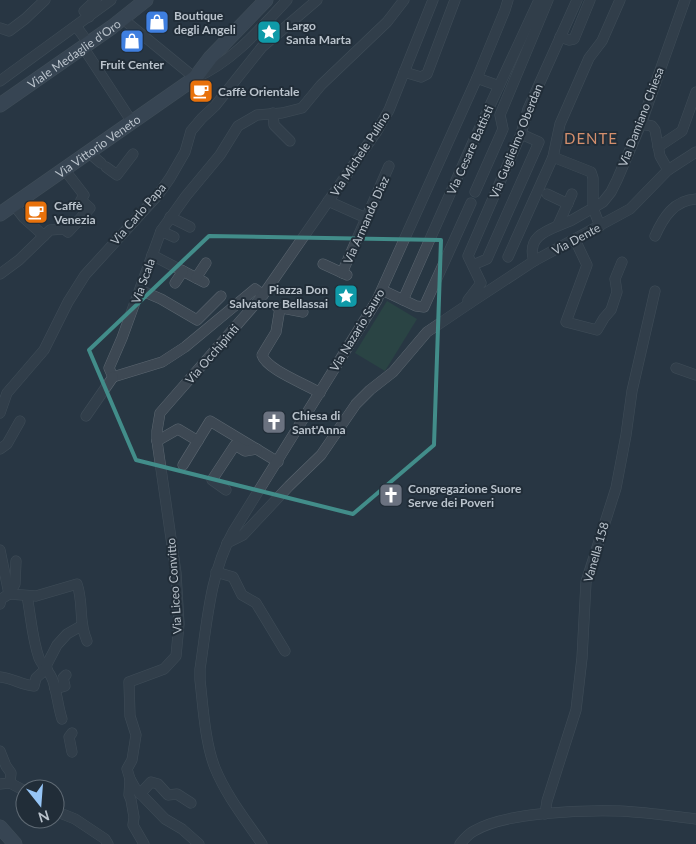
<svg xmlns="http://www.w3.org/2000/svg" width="696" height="844" viewBox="0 0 696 844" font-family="Lato,sans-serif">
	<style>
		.green { fill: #2a4444 }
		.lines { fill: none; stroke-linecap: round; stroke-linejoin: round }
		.street-casing { stroke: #5b6670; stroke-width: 11 }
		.secondary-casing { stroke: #5b6670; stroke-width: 15 }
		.street { stroke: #3d4853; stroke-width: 10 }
		.secondary { stroke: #4b5866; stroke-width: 14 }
		.marked { fill: none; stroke: #428d8a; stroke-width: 4; stroke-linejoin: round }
		.labels { text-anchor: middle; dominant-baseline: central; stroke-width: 4; stroke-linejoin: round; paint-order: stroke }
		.poi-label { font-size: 12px; font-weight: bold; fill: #bac3cc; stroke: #212d38; text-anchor: start }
		.street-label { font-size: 12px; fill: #bac3cc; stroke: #212d38 }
		.quarter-label { font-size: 15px; letter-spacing: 1px; fill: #d48f6d; stroke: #212d38 }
	</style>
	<rect width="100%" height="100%" fill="#283743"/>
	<polygon class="green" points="387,301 417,319 385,371 355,353"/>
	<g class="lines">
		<g class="street-casing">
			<g id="street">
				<polyline points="577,0 528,109 521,134 468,256 481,283 468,300 470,303 534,261 630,209 668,170 696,152"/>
				<polyline points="89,17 84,11 96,0"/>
				<path d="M123,19L195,78C232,62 259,30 287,0"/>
				<polyline points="76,26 89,44"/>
				<polyline points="0,28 9,31 25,19 45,0"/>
				<polyline points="560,37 569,40 574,39 590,0"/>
				<polyline points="83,47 132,122"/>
				<polyline points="404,72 421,77 427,74 455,0"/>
				<polyline points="477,78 499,86"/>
				<polyline points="0,81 111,0"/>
				<polyline points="273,113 274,125 290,141"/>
				<polyline points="641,124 652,126 655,130 660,156 668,170"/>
				<polyline points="658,147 682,131 696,92"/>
				<polyline points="88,152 101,163"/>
				<polyline points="106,167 117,175 133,154"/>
				<polyline points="475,192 503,129 500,115 548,0"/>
				<polyline points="547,194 568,204"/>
				<polyline points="328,201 366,218"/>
				<polyline points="13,204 24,218 44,236"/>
				<polyline points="170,217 190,227"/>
				<polyline points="558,225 572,194"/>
				<polyline points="600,226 593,208 603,202 611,192 617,180 641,124 685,0"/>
				<polyline points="161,231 174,237"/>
				<path d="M655,236C663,218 674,200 696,199"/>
				<polyline points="575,240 587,265 566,322 597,330 604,318 611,310 617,292 615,279 622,262"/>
				<polyline points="152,255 204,282"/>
				<polyline points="508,257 553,157 560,124 589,58 602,41 620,0"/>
				<path d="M534,261C525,233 553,229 572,220C579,216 586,212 593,208V178L591,172L553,157"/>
				<polyline points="323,264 347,275"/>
				<polyline points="473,265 487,259 539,142 521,134"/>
				<polyline points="342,273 389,166"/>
				<polyline points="0,274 19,260 50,230 64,229 68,232 90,208 81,200 84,195 64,169"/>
				<polyline points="196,278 206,263"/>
				<polyline points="175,283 183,271"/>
				<polyline points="140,290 161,299 197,320 221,296"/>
				<polyline points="382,290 416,306 424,307 471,203"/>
				<polyline points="403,300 473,142 539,0"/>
				<polyline points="277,307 303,312"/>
				<path d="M280,308L276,332L262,355C267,370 306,384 320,393"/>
				<polyline points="676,368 696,375"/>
				<polyline points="113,377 109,368 122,338 161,231 186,196 220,155 238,126 257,115 282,113 302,108 321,85 387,22 404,0"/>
				<polyline points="113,377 162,362 185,347 255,289 263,295"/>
				<polyline points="0,413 7,393 44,350 68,302 85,275 158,195 170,178 185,152 191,131 202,118 215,106 262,47 317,0"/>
				<polyline points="86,416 113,377"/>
				<polyline points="157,441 178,429 198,441"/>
				<polyline points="0,449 7,444 20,421"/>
				<polyline points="183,465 210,421 278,462"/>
				<polyline points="226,490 212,480 235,445 245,451 257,449"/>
				<polyline points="227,543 243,535 289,486 321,455 356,404 370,390 393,372 427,332 470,303"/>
				<polyline points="0,550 9,594 1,599 0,604"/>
				<path d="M16,561L15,584L9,594L36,596L77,584C84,604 78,621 87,641"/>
				<polyline points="216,572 233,577 242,595 256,603 285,651"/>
				<path d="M27,596C31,617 32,638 39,658C42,666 50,671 53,681C57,693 58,707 62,719"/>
				<polyline points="46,666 57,645 67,634 81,626"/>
				<path d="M0,677C12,678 22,685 34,686L36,678L47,668"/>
				<polyline points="55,689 65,686 63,678 66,675"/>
				<polyline points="72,733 69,737 72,752"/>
				<polyline points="0,751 6,766 11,773 10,783"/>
				<polyline points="130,779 135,788 165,819 182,829 199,844"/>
				<polyline points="0,784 10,783 25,791"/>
				<polyline points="140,794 151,782 158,784 168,795 177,794 191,803"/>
				<polyline points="55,811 75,819 105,839 108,844"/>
				<polyline points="545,814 547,801 576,710 582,658 586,582 616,488 626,435 632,391 655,291"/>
				<polyline points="144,844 133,825 134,817 131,800 129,795 130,779 127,769 132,760 136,735 130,716 129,682 164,669 176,656 179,624 176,573 157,441 157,431 160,413 263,295 377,131 389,110 433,0"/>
				<path d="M262,844C245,819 226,795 215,768C205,743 203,706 200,680V669C207,623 210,573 233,532L377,300L477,78L505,10L508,0"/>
				<path d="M460,844C464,839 468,834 474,831C505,812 583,810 620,811C645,812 671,816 696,819"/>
			</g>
		</g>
		<g class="secondary-casing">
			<g id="secondary">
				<path id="s1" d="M0,105L112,27L146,0"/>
				<path id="s2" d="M0,214L195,78L210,58L266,0"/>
				<polyline points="0,827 15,844"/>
			</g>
		</g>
		<use href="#street" class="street"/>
		<use href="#secondary" class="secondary"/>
	</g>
	<path d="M0 0H696V844H0ZM209,236L441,240L434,445L353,514L136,460L89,350Z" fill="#283743" fill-opacity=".55" fill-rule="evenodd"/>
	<path class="marked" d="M209,236L441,240L434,445L353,514L136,460L89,350Z"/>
	<defs>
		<g id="shop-square" transform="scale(1.25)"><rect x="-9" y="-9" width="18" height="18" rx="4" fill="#3f7fe0" stroke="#212d38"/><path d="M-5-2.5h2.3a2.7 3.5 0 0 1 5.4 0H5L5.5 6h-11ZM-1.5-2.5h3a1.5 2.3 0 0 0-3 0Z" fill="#fff"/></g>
		<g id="sight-square" transform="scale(1.25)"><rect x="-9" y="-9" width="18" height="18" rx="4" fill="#0f9aa8" stroke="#212d38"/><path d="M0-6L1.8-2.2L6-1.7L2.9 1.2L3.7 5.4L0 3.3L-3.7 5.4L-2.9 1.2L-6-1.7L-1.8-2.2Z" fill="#fff"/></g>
		<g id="cafe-square" transform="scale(1.25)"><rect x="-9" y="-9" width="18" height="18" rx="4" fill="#e8710a" stroke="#212d38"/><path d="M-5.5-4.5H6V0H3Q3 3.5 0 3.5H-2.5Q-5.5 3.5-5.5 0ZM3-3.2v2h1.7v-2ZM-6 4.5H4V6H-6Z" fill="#fff"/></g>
		<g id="church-square" transform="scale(1.25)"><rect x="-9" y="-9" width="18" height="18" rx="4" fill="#6b7280" stroke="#212d38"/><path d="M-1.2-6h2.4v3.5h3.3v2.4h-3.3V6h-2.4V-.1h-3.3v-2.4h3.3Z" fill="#fff"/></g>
	</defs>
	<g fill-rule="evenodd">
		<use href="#shop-square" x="157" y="22"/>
		<use href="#sight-square" x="269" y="32"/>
		<use href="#shop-square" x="132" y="41"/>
		<use href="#cafe-square" x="201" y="91"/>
		<use href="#cafe-square" x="36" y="212"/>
		<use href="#sight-square" x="346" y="296"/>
		<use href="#church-square" x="274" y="422"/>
		<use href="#church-square" x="391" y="495"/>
	</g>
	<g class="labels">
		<g class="poi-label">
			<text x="174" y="15">Boutique<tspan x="174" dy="14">degli Angeli</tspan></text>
			<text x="286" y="25">Largo<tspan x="286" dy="14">Santa Marta</tspan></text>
			<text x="132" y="64" text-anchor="middle">Fruit Center</text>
			<text x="218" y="91">Caffè Orientale</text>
			<text x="54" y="205">Caffè<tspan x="54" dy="14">Venezia</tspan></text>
			<text x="328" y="289" text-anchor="end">Piazza Don<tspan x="328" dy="14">Salvatore Bellassai</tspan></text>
			<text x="292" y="415">Chiesa di<tspan x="292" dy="14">Sant'Anna</tspan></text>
			<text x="408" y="488">Congregazione Suore<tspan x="408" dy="14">Serve dei Poveri</tspan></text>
		</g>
		<g class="street-label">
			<text stroke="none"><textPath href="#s1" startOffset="90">Viale Medaglie d'Oro</textPath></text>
			<text transform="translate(641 117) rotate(-69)">Via Damiano Chiesa</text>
			<text transform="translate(516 141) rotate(-68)">Via Guglielmo Oberdan</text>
			<text stroke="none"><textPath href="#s2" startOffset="119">Via Vittorio Veneto</textPath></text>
			<text transform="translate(470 150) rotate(-66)">Via Cesare Battisti</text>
			<text transform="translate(360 154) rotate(-57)">Via Michele Pulino</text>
			<text transform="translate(138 214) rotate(-49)">Via Carlo Papa</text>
			<text transform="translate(366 220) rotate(-66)">Via Armando Diaz</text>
			<text transform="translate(576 239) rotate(-28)">Via Dente</text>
			<text transform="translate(143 281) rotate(-70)">Via Scala</text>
			<text transform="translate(357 330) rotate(-59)">Via Nazario Sauro</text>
			<text transform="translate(212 354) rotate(-49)">Via Occhipinti</text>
			<text transform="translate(596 552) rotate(-74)">Vanella 158</text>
			<text transform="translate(174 586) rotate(-94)">Via Liceo Convitto</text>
		</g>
		<g class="quarter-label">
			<text x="591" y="138">DENTE</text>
		</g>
	</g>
	<g transform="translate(40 804) rotate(163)"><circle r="24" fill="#212d38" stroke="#5e6973"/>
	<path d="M0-4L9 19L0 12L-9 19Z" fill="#96c5f6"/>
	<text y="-8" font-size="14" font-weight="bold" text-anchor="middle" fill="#bac3cc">N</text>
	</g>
</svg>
